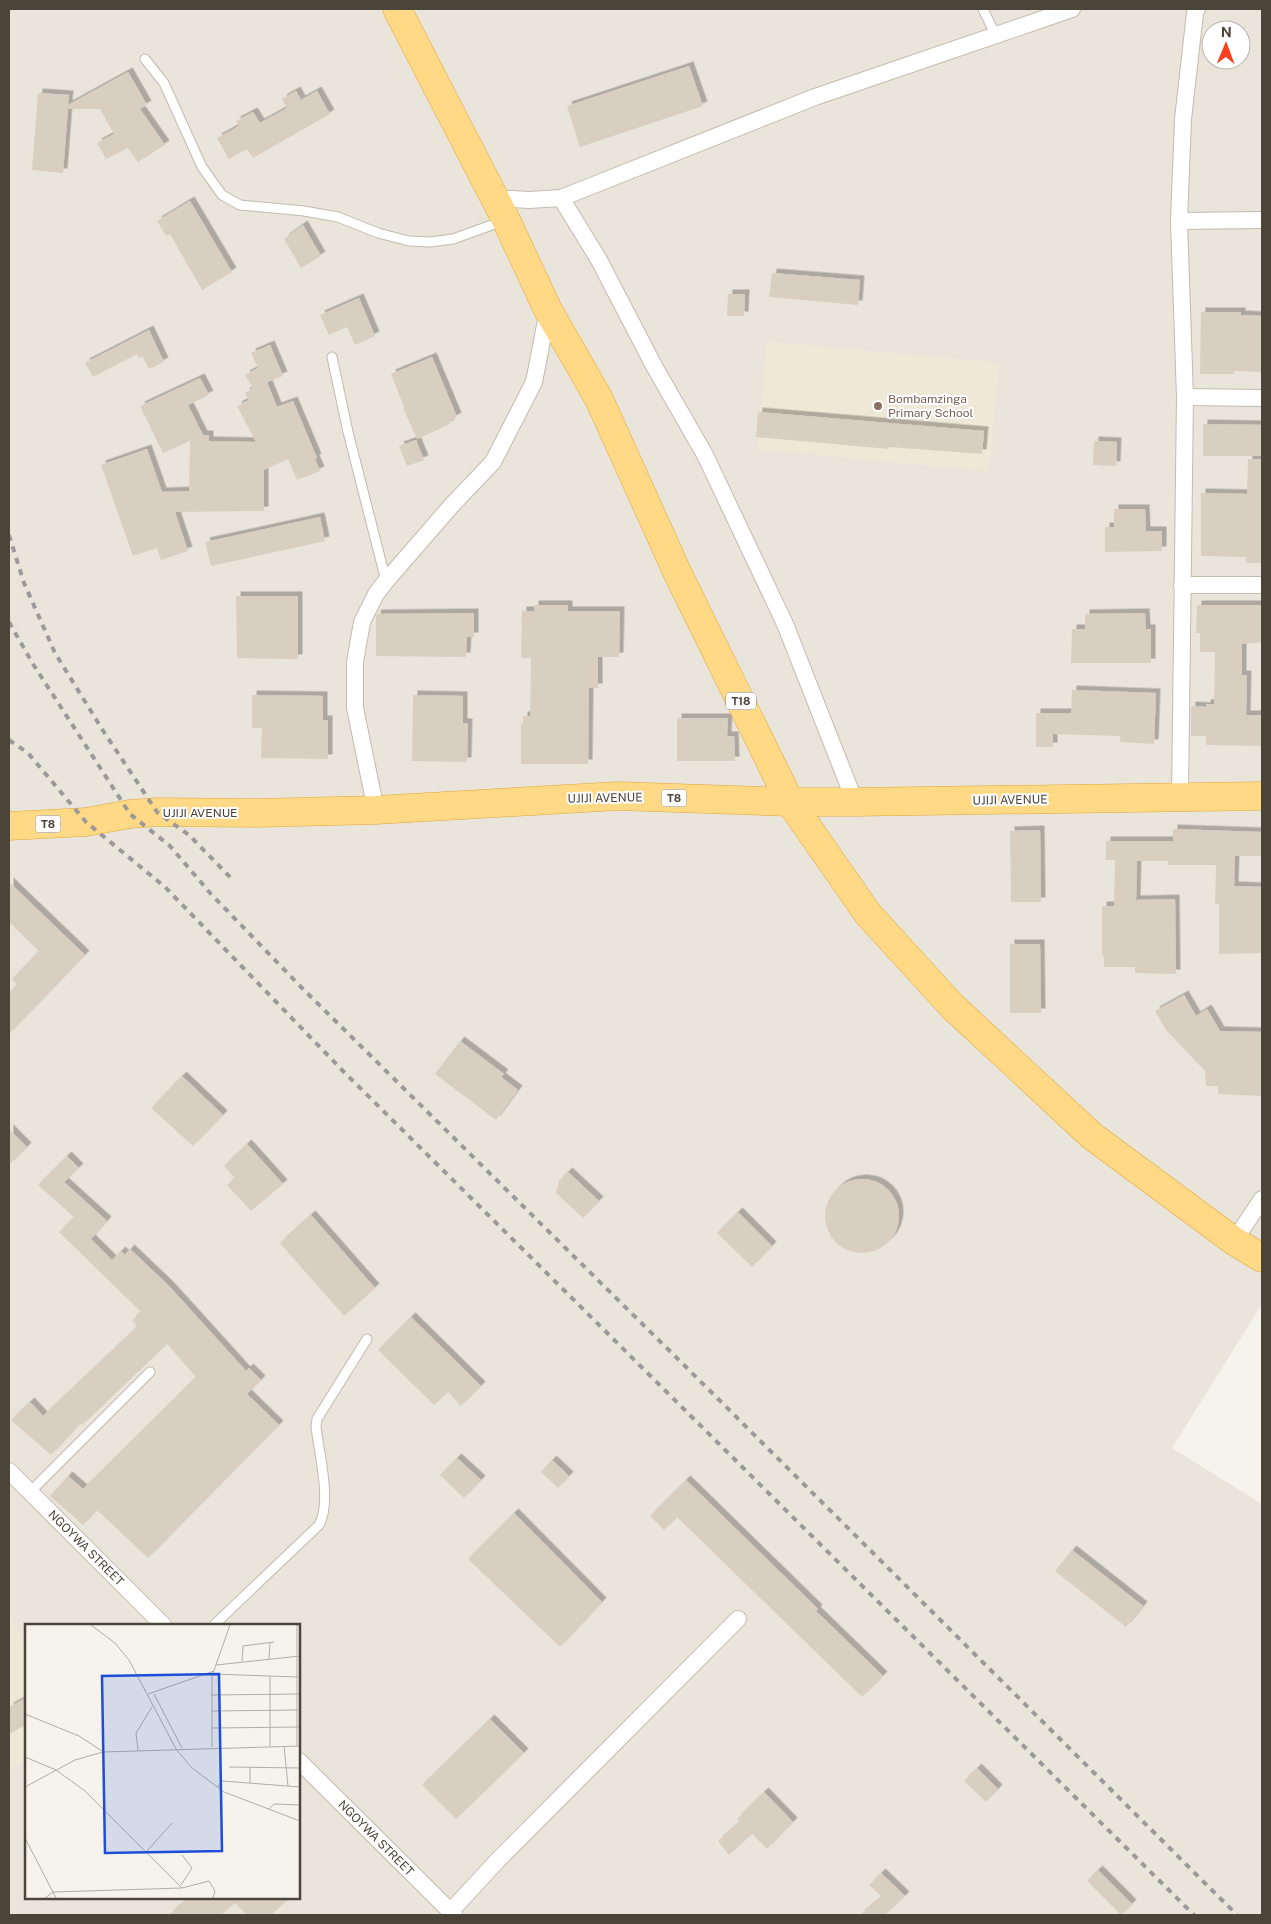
<svg xmlns="http://www.w3.org/2000/svg" width="1271" height="1924" viewBox="0 0 1271 1924" font-family="'Public Sans',sans-serif">
	<style>
		.residential { fill: #eae5da; fill-rule: evenodd }
		.education { fill: #efe8d6 }
		.building { fill: #d8cfc1; filter: url(#shadow) }
		.lines { fill: none; stroke-linecap: round; stroke-linejoin: round }
		.service-casing { stroke: #c2bbae; stroke-width: 11 }
		.minor-casing { stroke: #c2bbae; stroke-width: 18 }
		.trunk-casing { stroke: #e0a43c; stroke-width: 29 }
		.service { stroke: #fff; stroke-width: 9 }
		.minor { stroke: #fff; stroke-width: 16 }
		.trunk { stroke: #ffd985; stroke-width: 28 }
		.rail { stroke: #9a9a9a; stroke-width: 4; stroke-dasharray: 6 6; stroke-linecap: butt }
		.education-dot { fill: #8d6e63; stroke: #fff; stroke-width: 2 }
		.labels { text-anchor: middle; dominant-baseline: central; stroke-width: 4; stroke-linejoin: round; paint-order: stroke }
		.shield { fill: #fff; stroke: #817c74; stroke-width: 1 }
		.shield-label { font-size: 11px; font-weight: bold; fill: #4b4439 }
		.education-label { font-size: 12px; fill: #785e54; stroke: #fff; text-anchor: start }
		.street-label { font-size: 12px; fill: #4b4439; stroke: #fff }
		.inset-road { fill: none; stroke: #b2ada4; stroke-width: 1 }
		.view { fill: #1d4ed8; fill-opacity: 0.15; stroke: #1d4ed8; stroke-width: 2.5 }
		.inset-edge { fill: none; stroke: #4b4439; stroke-width: 2.5 }
	</style>
	<defs>
		<filter id="shadow"><feDropShadow dx="4.5" dy="-4.5" stdDeviation="0" flood-color="#0004"/></filter>
	</defs>
	<rect width="100%" height="100%" fill="#f6f3ec"/>
	<path class="residential" d="M9,9H1262V1304L1172,1448L1262,1504V1915H9ZM1211,30H1241V60H1211ZM26,1625H299V1898H26Z"/>
	<g class="education">
		<polygon points="767,342 999,363 989,471 757,449"/>
		<polygon points="9,1614 26,1646 26,1760 9,1770"/>
	</g>
	<g class="building">
		<polygon points="689,66 703,106 580,147 567,106"/>
		<polygon points="128,72 147,105 140,109 165,145 138,162 128,148 106,159 97,143 114,134 100,109 68,109 63,173 32,170 38,93 69,95 68,105"/>
		<polygon points="296,91 301,100 317,91 330,114 253,158 247,149 229,159 217,138 239,126 236,121 253,112 260,123 287,108 282,99"/>
		<polygon points="190,201 232,272 202,290 170,234 166,236 157,221"/>
		<polygon points="303,225 321,256 301,268 284,239"/>
		<polygon points="772,273 860,280 858,305 769,297"/>
		<polygon points="728,294 745,294 744,316 727,316"/>
		<polygon points="359,298 375,336 355,345 347,327 329,335 320,315"/>
		<polygon points="1201,312 1241,312 1241,315 1262,316 1262,372 1234,371 1234,374 1200,374"/>
		<polygon points="149,330 164,362 149,369 142,356 139,358 137,354 93,377 85,363"/>
		<polygon points="270,345 283,376 267,382 277,407 293,401 317,458 315,459 320,471 297,480 288,459 264,470 264,511 175,512 188,551 161,560 157,548 133,556 101,465 147,449 162,492 189,491 190,441 163,453 140,406 200,378 209,395 188,405 203,435 209,435 209,441 256,442 237,406 249,400 245,393 253,388 245,375 258,368 251,353"/>
		<polygon points="432,357 457,417 448,422 450,424 417,439 403,408 404,407 391,374"/>
		<polygon points="758,412 984,431 982,454 889,447 889,449 756,437"/>
		<polygon points="1203,424 1262,425 1262,456 1203,456"/>
		<polygon points="416,440 424,460 407,466 399,446"/>
		<polygon points="1094,441 1117,442 1116,466 1093,465"/>
		<polygon points="1248,459 1262,459 1262,563 1246,563 1246,557 1201,556 1201,493 1247,494"/>
		<polygon points="1114,509 1145,509 1146,531 1162,531 1162,551 1105,552 1105,527 1114,527"/>
		<polygon points="320,517 325,541 211,566 205,542"/>
		<polygon points="236,596 298,596 298,659 237,658"/>
		<polygon points="534,605 568,605 568,611 620,611 619,657 598,657 598,688 589,688 588,764 521,764 521,724 523,724 523,716 530,716 531,658 521,658 522,611 534,611"/>
		<polygon points="1197,605 1262,605 1262,642 1242,644 1242,675 1247,675 1246,715 1262,715 1262,746 1206,745 1206,736 1191,736 1191,706 1206,707 1206,704 1214,704 1215,652 1200,652 1200,633 1196,633"/>
		<polygon points="474,613 474,637 467,637 466,657 376,656 376,617 377,614"/>
		<polygon points="1145,613 1146,629 1151,629 1151,663 1071,663 1072,629 1085,629 1085,614"/>
		<polygon points="1072,690 1156,693 1154,744 1120,742 1120,736 1053,734 1053,747 1036,747 1036,713 1071,713"/>
		<polygon points="252,695 323,696 323,720 328,720 328,759 261,758 262,728 252,728"/>
		<polygon points="413,695 463,696 463,723 468,723 467,762 412,761"/>
		<polygon points="677,718 728,718 727,736 734,736 735,761 677,761"/>
		<polygon points="1173,829 1261,832 1261,856 1235,856 1234,886 1262,887 1262,953 1219,954 1219,904 1215,904 1216,865 1168,865 1168,861 1137,861 1136,900 1175,899 1176,974 1135,973 1135,967 1104,967 1104,956 1102,956 1102,906 1114,906 1115,860 1106,860 1106,841 1173,841"/>
		<polygon points="1040,830 1041,902 1011,902 1010,831"/>
		<polygon points="9,882 85,955 9,1034 9,993 17,984 12,979 39,951 9,922"/>
		<polygon points="1010,944 1040,944 1041,1013 1010,1013"/>
		<polygon points="1184,995 1196,1016 1207,1009 1220,1031 1262,1032 1262,1096 1218,1094 1218,1086 1206,1086 1205,1071 1166,1030 1155,1011"/>
		<polygon points="460,1041 504,1074 501,1077 518,1090 496,1120 435,1074"/>
		<polygon points="182,1076 223,1115 193,1146 151,1108"/>
		<polygon points="9,1129 27,1147 9,1165"/>
		<polygon points="247,1144 283,1184 251,1211 227,1185 235,1178 224,1166"/>
		<polygon points="67,1156 79,1168 64,1182 107,1221 91,1239 112,1260 121,1251 125,1255 130,1249 169,1286 246,1371 249,1368 261,1380 247,1394 279,1425 148,1558 97,1510 83,1525 50,1496 68,1476 83,1489 196,1377 167,1344 82,1425 80,1423 51,1455 11,1420 30,1402 43,1416 137,1327 132,1320 141,1312 59,1232 74,1217 38,1185"/>
		<polygon points="568,1172 599,1201 583,1218 556,1193 559,1181"/>
		<circle cx="862" cy="1216" r="37"/>
		<polygon points="738,1212 772,1246 752,1267 717,1233"/>
		<polygon points="311,1215 375,1288 344,1316 280,1243"/>
		<polygon points="411,1317 481,1386 461,1406 448,1392 434,1405 378,1350"/>
		<polygon points="457,1458 481,1480 464,1498 440,1475"/>
		<polygon points="552,1460 569,1476 558,1488 541,1472"/>
		<polygon points="686,1480 818,1609 816,1611 883,1676 862,1697 677,1517 664,1530 650,1516"/>
		<polygon points="514,1513 602,1602 560,1647 468,1559"/>
		<polygon points="1072,1550 1143,1606 1126,1627 1055,1571"/>
		<polygon points="26,1698 26,1725 9,1734 9,1707"/>
		<polygon points="490,1719 524,1753 456,1819 422,1785"/>
		<polygon points="977,1768 998,1789 986,1802 964,1781"/>
		<polygon points="764,1792 793,1822 767,1849 752,1834 729,1855 718,1841 740,1822 737,1819"/>
		<polygon points="1098,1870 1132,1904 1121,1915 1087,1881"/>
		<polygon points="881,1873 905,1896 885,1915 860,1915 882,1897 869,1885"/>
		<polygon points="188,1898 289,1898 271,1915 247,1915 235,1903 221,1915 169,1915"/>
	</g>
	<g class="lines">
		<g class="service-casing">
			<g id="service">
				<polyline points="983,9 995,34"/>
				<polyline points="145,59 164,83 202,167 222,195 240,205 304,211 338,217 378,233 409,241 430,242 453,239 503,221"/>
				<polyline points="332,357 348,432 386,581"/>
				<polyline points="30,1492 150,1372"/>
				<path d="M214,1625L319,1525C332,1503 319,1453 316,1427L317,1419L367,1339"/>
			</g>
		</g>
		<g class="minor-casing">
			<g id="minor">
				<polyline points="494,198 529,200 561,198 815,97 1072,9"/>
				<polyline points="561,198 599,260 654,366 705,455 785,624 855,802"/>
				<polyline points="1179,221 1262,220"/>
				<polyline points="1185,397 1262,398"/>
				<polyline points="1182,585 1262,585"/>
				<polyline points="1180,797 1185,397 1179,221 1183,119 1195,13 1197,9"/>
				<polyline points="376,810 355,708 355,662 362,622 376,594 386,581 452,505 493,462 534,382 548,310"/>
				<polyline points="1234,1241 1262,1199"/>
				<polyline points="9,1471 163,1625"/>
				<polyline points="299,1761 454,1915"/>
				<polyline points="450,1912 497,1861 738,1619"/>
			</g>
		</g>
		<g class="trunk-casing">
			<g id="trunk">
				<polyline points="397,9 506,220 548,310 599,399 678,574 790,802 868,914 952,1006 1092,1136 1234,1241 1262,1258"/>
				<polyline points="9,826 86,822 130,814 157,812 257,813 376,810 618,796 790,802 855,802 1262,796"/>
			</g>
		</g>
		<use href="#service" class="service"/>
		<use href="#minor" class="minor"/>
		<use href="#trunk" class="trunk"/>
		<g class="rail">
			<polyline points="9,535 24,583 55,653 102,729 157,812 189,835 232,879"/>
			<polyline points="9,622 33,664 130,814 170,846 211,894 302,988 686,1367 1237,1915"/>
			<polyline points="9,740 28,753 86,822 165,887 343,1071 1194,1915"/>
		</g>
	</g>
	<circle class="education-dot" cx="878" cy="406" r="5"/>
	<g class="labels">
		<g class="shield">
			<rect x="726" y="692.5" width="30" height="17" rx="4"/>
			<rect x="661.5" y="789.5" width="25" height="17" rx="4"/>
			<rect x="35.5" y="815.5" width="25" height="17" rx="4"/>
		</g>
		<g class="shield-label">
			<text x="741" y="701">T18</text>
			<text x="674" y="798">T8</text>
			<text x="48" y="824">T8</text>
		</g>
		<g class="education-label">
			<text x="888" y="399">Bombamzinga<tspan x="888" dy="14">Primary School</tspan></text>
		</g>
		<g class="street-label">
			<text transform="translate(605 798) rotate(-1)">UJIJI AVENUE</text>
			<text transform="translate(1010 800) rotate(-1)">UJIJI AVENUE</text>
			<text x="200" y="813">UJIJI AVENUE</text>
			<text transform="translate(86 1548) rotate(45)">NGOYWA STREET</text>
			<text transform="translate(376 1838) rotate(45)">NGOYWA STREET</text>
		</g>
	</g>
	<g transform="translate(25 1624)">
		<rect width="275" height="275" fill="#f6f3ec"/>
		<path class="inset-road" d="M66,1L90,19L104,36L151,125L166,143L199,168L275,197M272,1V122M244,35L245,18M217,38L218,22L249,18M191,41L275,32M187,50L273,53M123,70L189,47M129,70L157,124M186,71L274,70M187,87L273,86M0,90L54,112L77,127M187,104L275,103M245,122V53M259,122L263,162M187,123V52L205,1M113,126L111,109L127,83M0,133L31,146L60,167L157,264M204,143L275,144M225,159V143M0,163L50,136L78,128L275,122M193,163L197,157L275,163M244,185L249,180L275,181M0,214L31,274M122,227L147,199M156,261L167,244L157,231M20,274L28,268L157,264L184,257L190,267L188,274"/>
		<path class="view" d="M194,50L197,227L80,229L77,52Z"/>
		<rect width="275" height="275" class="inset-edge"/>
	</g>
	<rect width="1271" height="1924" fill="none" stroke="#4b4439" stroke-width="20"/>
	<g transform="translate(1226 45) rotate(1)"><circle r="24" fill="#ffffff" stroke="#b7b4b0"/>
	<path d="M0-4L9 19L0 12L-9 19Z" fill="#fc3f1d"/>
	<text y="-8" font-size="14" font-weight="bold" text-anchor="middle" fill="#4b4439">N</text>
	</g>
</svg>
